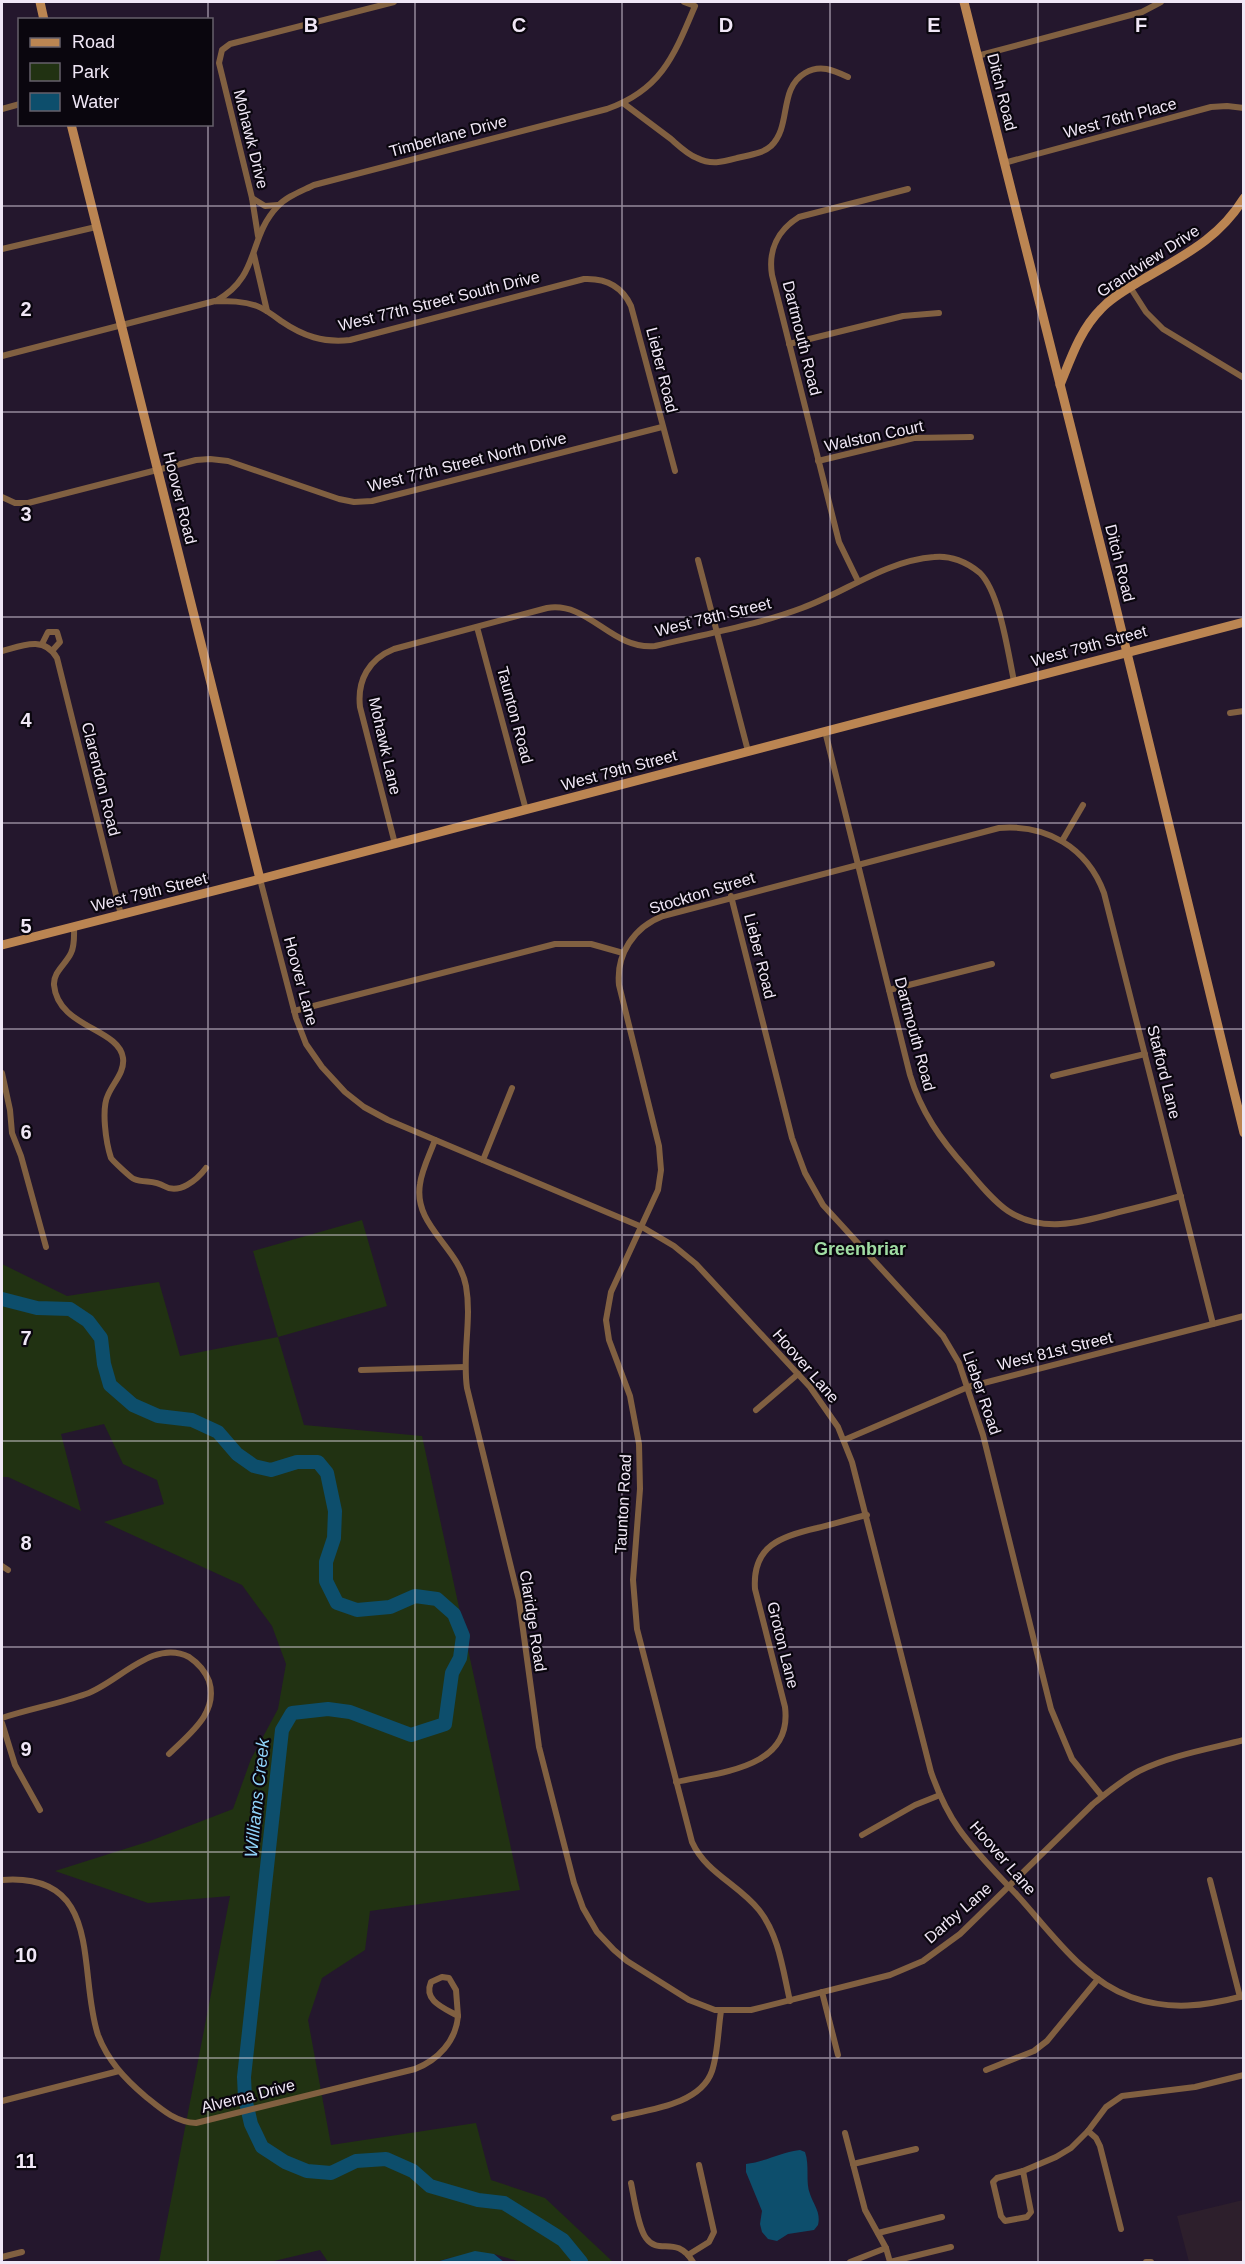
<svg xmlns="http://www.w3.org/2000/svg" width="1245" height="2264" viewBox="0 0 1245 2264" font-family="Helvetica,sans-serif">
	<style>
		.commercial { fill: #2d1f2c }
		.green { fill: #213212 }
		.water { fill: #0d4e6c }
		.lines { fill: none; stroke-linecap: round; stroke-linejoin: round }
		.river { stroke: #0d4e6c; stroke-width: 14 }
		.street { stroke: #816041; stroke-width: 6 }
		.secondary { stroke: #bb8552; stroke-width: 9 }
		.grid { fill: none; stroke: #f0e7f6; stroke-width: 1.5; stroke-opacity: 0.55 }
		.labels { text-anchor: middle; dominant-baseline: central; stroke-width: 4.5; stroke-linejoin: round; paint-order: stroke }
		.street-label { font-size: 16px; fill: #f0e7f6; stroke: #0a060e }
		.neighbourhood-label { font-size: 18px; font-weight: bold; fill: #a0dca3; stroke: #0a060e }
		.water-label { font-size: 18px; font-style: italic; fill: #90d3fa; stroke: #0a060e }
		.grid-label { font-size: 20px; text-anchor: middle; font-weight: bold; fill: #f0e7f6; stroke: #0a060e; stroke-width: 4.5; stroke-linejoin: round; paint-order: stroke }
	</style>
	<rect width="100%" height="100%" fill="#24172d"/>
	<polygon class="commercial" points="1243,2200 1243,2262 1189,2262 1177,2216"/>
	<polygon class="green" points="362,1220 387,1306 278,1337 304,1425 422,1436 520,1890 370,1911 365,1950 322,1978 308,2020 331,2145 476,2123 491,2180 545,2198 613,2262 521,2262 494,2254 449,2258 436,2262 328,2262 320,2250 270,2262 159,2262 230,1896 148,1903 55,1871 150,1841 233,1809 251,1759 278,1709 286,1664 272,1626 242,1585 104,1522 164,1504 157,1480 123,1464 104,1424 61,1434 81,1511 8,1477 2,1477 2,1264 67,1296 159,1282 180,1356 278,1337 253,1251"/>
	<g class="water">
		<path d="M800,2150L805,2152C810,2166 805,2181 810,2194C814,2206 821,2212 818,2225L814,2230L788,2234L777,2241L768,2239L762,2232L760,2224L762,2211L746,2172V2164C765,2162 781,2152 800,2150Z"/>
		<polygon points="475,2251 494,2254 504,2262 436,2262"/>
	</g>
	<g class="lines">
		<polyline class="river" points="2,1299 37,1308 70,1309 88,1321 101,1338 104,1364 110,1385 133,1405 158,1416 192,1420 218,1432 237,1454 254,1466 271,1470 297,1462 318,1462 327,1473 335,1511 334,1538 326,1562 326,1581 337,1603 357,1610 390,1607 415,1596 437,1599 454,1614 463,1636 460,1658 452,1673 445,1724 411,1735 350,1712 328,1709 292,1713 282,1730 244,2077 245,2098 251,2124 262,2147 285,2162 307,2171 331,2173 356,2161 386,2159 413,2171 430,2186 478,2200 504,2203 563,2240 581,2262"/>
		<g class="street">
			<polyline points="977,56 1142,12 1161,2"/>
			<path d="M623,103C639,115 655,127 671,139C679,146 687,154 697,158C711,165 722,162 737,158C749,155 762,154 771,146C792,126 778,89 805,73C820,64 833,70 848,77"/>
			<polyline points="2,109 20,104"/>
			<polyline points="1004,163 1211,107 1227,106 1244,108"/>
			<polyline points="252,198 265,206 278,205"/>
			<polyline points="258,236 252,198 219,63 222,50 230,44 394,2"/>
			<polyline points="2,249 96,227"/>
			<polyline points="254,255 267,311"/>
			<polyline points="1130,287 1146,312 1163,329 1244,378"/>
			<path d="M216,301C261,276 247,238 278,206C287,196 302,191 314,185L607,109C661,90 674,56 695,6L684,2"/>
			<polyline points="789,344 903,316 939,313"/>
			<path d="M2,356L215,301C229,301 243,301 257,306C265,309 273,315 281,321C303,336 323,343 350,340L584,279C606,278 622,286 631,306L675,471"/>
			<polyline points="818,461 914,438 971,437"/>
			<polyline points="2,497 15,503 28,503 196,460 210,459 228,461 339,499 354,502 372,501 662,427"/>
			<polyline points="698,560 748,751"/>
			<path d="M858,581L839,542L772,275C768,250 778,230 799,217L908,189"/>
			<polyline points="477,627 526,810"/>
			<polyline points="42,644 48,632 57,632 60,642 52,651"/>
			<path d="M2,651C21,646 44,635 57,658L121,915"/>
			<polyline points="1230,713 1244,711"/>
			<path d="M825,731L910,1075C921,1112 941,1140 966,1168C979,1183 992,1200 1008,1211C1043,1234 1082,1222 1119,1212C1140,1207 1160,1202 1181,1196"/>
			<polyline points="1062,841 1083,805"/>
			<path d="M395,844L360,707C357,680 369,659 394,649L547,608C589,601 611,650 655,646C702,635 757,625 802,608C846,592 885,561 934,557C950,555 967,562 980,573C1000,593 1008,653 1014,681"/>
			<path d="M260,879L296,1018L306,1044L322,1067L345,1092L364,1107L388,1120L642,1227L674,1246L696,1264L810,1387L838,1427L852,1462L931,1772C938,1792 947,1812 959,1829C976,1853 997,1874 1017,1895C1050,1931 1083,1980 1131,1997C1170,2011 1205,2006 1244,1996"/>
			<polyline points="731,896 792,1138 805,1173 823,1205 943,1336 959,1363 983,1435 1051,1709 1072,1759 1102,1796"/>
			<path d="M74,926C74,936 75,945 71,953C66,964 53,972 54,985C58,1028 119,1028 123,1058C125,1072 113,1083 108,1095C101,1109 106,1143 111,1158C112,1160 131,1178 134,1179C144,1183 154,1180 164,1186C179,1195 197,1180 206,1168"/>
			<polyline points="889,990 992,964"/>
			<polyline points="294,1011 555,944 591,944 623,953"/>
			<polyline points="2,1073 10,1110 12,1133 21,1156 46,1247"/>
			<polyline points="1053,1076 1145,1054"/>
			<path d="M435,1140C430,1154 422,1169 420,1184C413,1226 459,1247 466,1286C472,1320 462,1354 467,1388L519,1600L539,1747L574,1883L583,1908L597,1932L614,1950L627,1961L689,2000L715,2010H751L890,1975L923,1961L960,1934L1093,1804C1108,1792 1122,1780 1139,1771C1172,1755 1209,1749 1244,1740"/>
			<polyline points="483,1160 512,1088"/>
			<polyline points="361,1370 465,1367"/>
			<polyline points="756,1410 798,1374"/>
			<polyline points="844,1440 968,1387 1244,1316"/>
			<polyline points="2,1566 8,1570"/>
			<path d="M2,1718C29,1709 58,1704 86,1694C118,1683 153,1638 189,1657C198,1663 205,1671 209,1681C219,1713 189,1734 169,1754"/>
			<polyline points="2,1723 15,1765 40,1810"/>
			<path d="M676,1782C719,1772 793,1769 785,1707L755,1589C752,1546 781,1536 817,1528C833,1524 850,1519 867,1515"/>
			<polyline points="862,1835 915,1805 940,1795"/>
			<path d="M2,1880C105,1872 77,1972 98,2035C108,2061 125,2079 145,2096C161,2109 175,2122 196,2123L415,2069C438,2060 456,2041 458,2016"/>
			<polyline points="1210,1880 1240,1997"/>
			<path d="M442,1977L449,1978L456,1990L458,2016C444,2008 423,2001 431,1982Z"/>
			<polyline points="822,1992 838,2055"/>
			<path d="M790,2001C783,1971 779,1935 759,1910C738,1884 706,1873 692,1842L637,1629L633,1580L640,1489L639,1444L630,1396L609,1340L606,1320L611,1292L658,1190L661,1170L659,1146L619,985C616,954 634,927 663,916L999,828C1046,824 1087,847 1104,893L1213,1324"/>
			<polyline points="986,2070 1034,2051 1047,2041 1098,1979"/>
			<polyline points="2,2101 119,2071"/>
			<path d="M614,2118C645,2110 700,2106 712,2071C718,2053 718,2030 721,2011"/>
			<polyline points="1088,2131 1096,2138 1100,2146 1121,2229"/>
			<polyline points="845,2133 865,2210 886,2248 890,2262"/>
			<polyline points="853,2164 916,2149"/>
			<polyline points="1023,2171 1056,2157 1071,2148 1088,2131 1106,2107 1122,2096 1195,2087 1244,2075"/>
			<polygon points="1023,2171 1031,2212 1027,2217 1005,2221 1001,2216 993,2182 997,2178"/>
			<path d="M631,2183C634,2197 638,2227 646,2238C659,2256 676,2234 693,2262"/>
			<polyline points="878,2233 942,2217"/>
			<polyline points="688,2255 709,2242 714,2232 699,2165"/>
			<polyline points="2,2257 22,2252"/>
			<polyline points="850,2262 886,2248"/>
			<polyline points="890,2262 951,2247"/>
			<polyline points="1146,2262 1151,2262"/>
		</g>
		<g class="secondary">
			<polyline points="40,2 44,20"/>
			<polyline points="964,2 1110,583 1244,1133"/>
			<polyline points="71,124 260,879"/>
			<path d="M1060,385C1071,358 1080,330 1101,309C1112,297 1127,289 1142,280C1182,256 1218,240 1244,198"/>
			<polyline points="2,945 260,879 1244,622"/>
		</g>
	</g>
	<path class="grid" d="M208,2V20M415,2V2262M622,2V2262M830,2V2262M1038,2V2262M208,124V2262M2,206H1244M2,412H1244M2,617H1244M2,823H1244M2,1029H1244M2,1235H1244M2,1441H1244M2,1647H1244M2,1852H1244M2,2058H1244"/>
	<g class="labels">
		<g class="street-label">
			<text transform="translate(1002 92) rotate(76)">Ditch Road</text>
			<text transform="translate(1120 118) rotate(-15)">West 76th Place</text>
			<text transform="translate(448 136) rotate(-15)">Timberlane Drive</text>
			<text transform="translate(251 139) rotate(76)">Mohawk Drive</text>
			<text transform="translate(1148 261) rotate(-33)">Grandview Drive</text>
			<text transform="translate(439 301) rotate(-14)">West 77th Street South Drive</text>
			<text transform="translate(802 338) rotate(76)">Dartmouth Road</text>
			<text transform="translate(662 370) rotate(76)">Lieber Road</text>
			<text transform="translate(874 436) rotate(-12)">Walston Court</text>
			<text transform="translate(467 462) rotate(-14)">West 77th Street North Drive</text>
			<text transform="translate(180 498) rotate(76)">Hoover Road</text>
			<text transform="translate(1120 563) rotate(76)">Ditch Road</text>
			<text transform="translate(713 617) rotate(-14)">West 78th Street</text>
			<text transform="translate(1089 646) rotate(-15)">West 79th Street</text>
			<text transform="translate(515 715) rotate(75)">Taunton Road</text>
			<text transform="translate(385 746) rotate(77)">Mohawk Lane</text>
			<text transform="translate(619 770) rotate(-15)">West 79th Street</text>
			<text transform="translate(101 779) rotate(76)">Clarendon Road</text>
			<text transform="translate(149 892) rotate(-14)">West 79th Street</text>
			<text transform="translate(702 893) rotate(-17)">Stockton Street</text>
			<text transform="translate(760 956) rotate(76)">Lieber Road</text>
			<text transform="translate(301 981) rotate(75)">Hoover Lane</text>
			<text transform="translate(915 1034) rotate(75)">Dartmouth Road</text>
			<text transform="translate(1164 1072) rotate(76)">Stafford Lane</text>
			<text transform="translate(1055 1351) rotate(-14)">West 81st Street</text>
			<text transform="translate(806 1366) rotate(49)">Hoover Lane</text>
			<text transform="translate(982 1393) rotate(71)">Lieber Road</text>
			<text transform="translate(623 1504) rotate(-87)">Taunton Road</text>
			<text transform="translate(533 1621) rotate(81)">Claridge Road</text>
			<text transform="translate(783 1645) rotate(76)">Groton Lane</text>
			<text transform="translate(1003 1858) rotate(49)">Hoover Lane</text>
			<text transform="translate(958 1913) rotate(-41)">Darby Lane</text>
			<text transform="translate(248 2096) rotate(-14)">Alverna Drive</text>
		</g>
		<g class="neighbourhood-label">
			<text x="860" y="1249">Greenbriar</text>
		</g>
		<g class="water-label">
			<text transform="translate(257 1798) rotate(-84)">Williams Creek</text>
		</g>
	</g>
	<g class="grid-label">
		<text x="311" y="32">B</text>
		<text x="519" y="32">C</text>
		<text x="726" y="32">D</text>
		<text x="934" y="32">E</text>
		<text x="1141" y="32">F</text>
		<text x="26" y="316">2</text>
		<text x="26" y="521">3</text>
		<text x="26" y="727">4</text>
		<text x="26" y="933">5</text>
		<text x="26" y="1139">6</text>
		<text x="26" y="1345">7</text>
		<text x="26" y="1550">8</text>
		<text x="26" y="1756">9</text>
		<text x="26" y="1962">10</text>
		<text x="26" y="2168">11</text>
	</g>
	<rect width="1245" height="2264" fill="none" stroke="#f0e7f6" stroke-width="6"/>
	<rect x="18" y="18" width="195" height="108" fill="#0a060e" stroke="#66606b" stroke-width="1.5"/>
	<rect x="30" y="38" width="30" height="9" fill="#bb8552" stroke="#66606b" stroke-width="1.5"/>
	<text x="72" y="48" font-size="18" fill="#f0e7f6">Road</text>
	<rect x="30" y="63" width="30" height="18" fill="#213212" stroke="#66606b" stroke-width="1.5"/>
	<text x="72" y="78" font-size="18" fill="#f0e7f6">Park</text>
	<rect x="30" y="93" width="30" height="18" fill="#0d4e6c" stroke="#66606b" stroke-width="1.5"/>
	<text x="72" y="108" font-size="18" fill="#f0e7f6">Water</text>
</svg>
